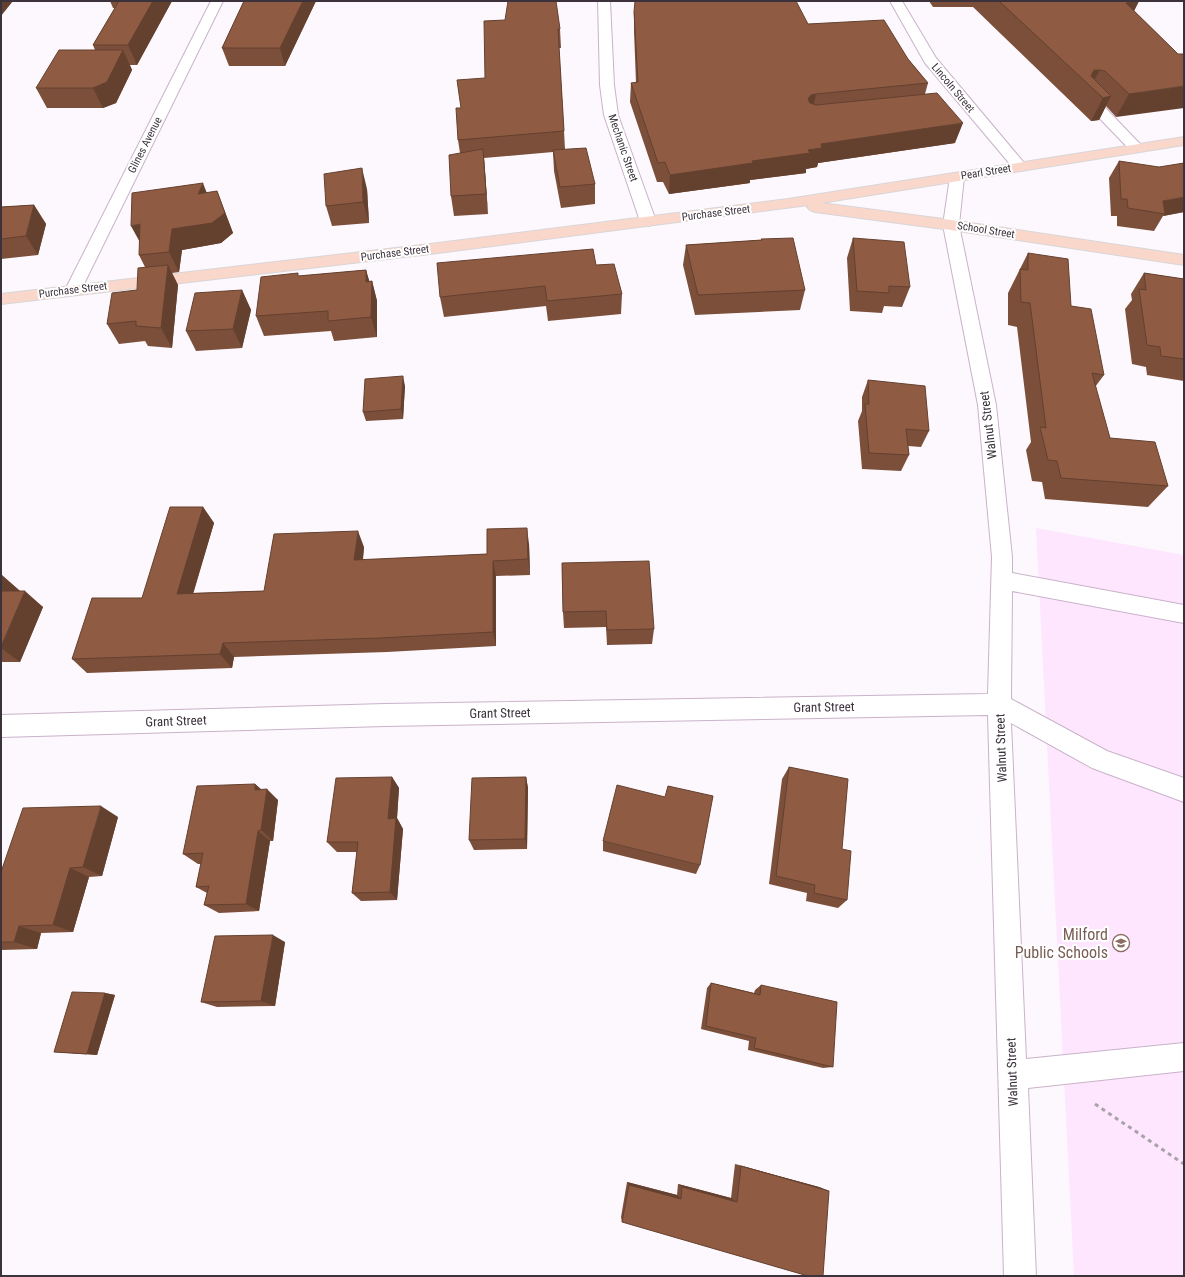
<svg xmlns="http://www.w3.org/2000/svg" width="1185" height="1277" viewBox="0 0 1185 1277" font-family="'Roboto Condensed',sans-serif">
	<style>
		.built { fill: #fee6ff }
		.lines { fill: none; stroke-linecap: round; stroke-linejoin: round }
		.minor-casing { stroke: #c9b2ca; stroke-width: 2 }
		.major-casing { stroke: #d8d6d8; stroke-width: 2 }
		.path { stroke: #a8a2a9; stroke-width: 3; stroke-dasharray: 4 4; stroke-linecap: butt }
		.minor { fill: #fff; fill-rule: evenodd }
		.major { fill: #fad7cb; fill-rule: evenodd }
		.wall { fill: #7b4f3a }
		.shaded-wall { fill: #64402f }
		.building { fill: #8f5c43; stroke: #64402f }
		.labels { text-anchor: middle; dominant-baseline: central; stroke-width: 4; stroke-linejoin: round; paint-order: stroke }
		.far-street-label { font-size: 11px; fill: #3b323c; stroke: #fff }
		.street-label { font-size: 13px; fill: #3b323c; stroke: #fff }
		.near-education-label { font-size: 16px; fill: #785e54; stroke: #fff; text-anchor: end }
	</style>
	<rect width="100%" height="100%" fill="#fdf8fd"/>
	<polygon class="built" points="1036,528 1184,555 1184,1276 1074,1276"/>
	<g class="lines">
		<g class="minor-casing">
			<g id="minor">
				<polygon points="211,1 223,1 81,290 79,294 73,295 67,294 65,290"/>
				<polygon points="598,1 610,1 614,85 618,115 656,221 653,224 648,226 643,224 640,221 604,115 600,85"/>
				<polygon points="890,1 902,1 936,58 1025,164 1027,167 1025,170 1020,171 1015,170 925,63"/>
				<polygon points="1088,94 1093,95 1141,145 1143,148 1141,151 1136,152 1131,151 1083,101 1081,98 1083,95"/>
				<polygon points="957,173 962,174 964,177 959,225 996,405 1012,557 1012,573 1184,605 1184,623 1012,591 1011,699 1107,751 1184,778 1184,802 1092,768 1011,723 1026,1059 1184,1043 1184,1071 1028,1088 1036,1276 1004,1276 988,715 385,726 1,737 1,715 385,704 988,694 992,557 978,405 943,225 950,177 952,174"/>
			</g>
		</g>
		<g class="major-casing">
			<polygon id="major" points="1184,137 1184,145 821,203 951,220 1184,255 1184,265 951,230 815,212 810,210 807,207 809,205 430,254 1,304 1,294 430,244 788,199"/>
		</g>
		<polyline class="path" points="1095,1104 1184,1164"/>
		<use href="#minor" class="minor"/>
		<use href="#major" class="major"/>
	</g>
	<g class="wall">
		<polygon points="110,1 172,1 137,65 130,65 132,70 116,103 103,108 47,108 36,88 95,50 93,45 115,8 113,8"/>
		<polygon points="244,1 316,1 285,66 229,66 222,48"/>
		<polygon points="929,1 1139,1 1134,11 1178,54 1116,117 1106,106 1099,120 1091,121 973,7 933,7"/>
		<polygon points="634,12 808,24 908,59 928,83 925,94 955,143 818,163 817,167 806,169 806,173 750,180 750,183 669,194 663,182 657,182 630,102 631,83 636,83 634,31"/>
		<polygon points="505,20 560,29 561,48 559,48 564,131 565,149 595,184 595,204 561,208 554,171 553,152 484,158 488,214 454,216 451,196 460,153 458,140 461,108 485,78"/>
		<polygon points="1119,161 1184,212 1163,216 1154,231 1117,226 1117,216 1111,216 1109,178"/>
		<polygon points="367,189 369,223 332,226 326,206"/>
		<polygon points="207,193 225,212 233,233 221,243 182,250 179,272 172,273 178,285 172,348 148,346 145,341 119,344 107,324 137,290 145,267 139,255"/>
		<polygon points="34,205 46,224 38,255 1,259 1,207"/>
		<polygon points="853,238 910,287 902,307 884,306 882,313 850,311 847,258"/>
		<polygon points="761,239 805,290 800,310 695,315 683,265 686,245 761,240"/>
		<polygon points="1028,253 1071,306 1104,375 1095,387 1110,438 1168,486 1148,507 1045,499 1042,482 1032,481 1026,450 1031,442 1017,327 1008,325 1008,293"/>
		<polygon points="596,265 622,294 621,314 548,321 546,306 444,317 440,297"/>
		<polygon points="366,270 369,281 372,281 377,301 377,337 334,341 331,331 264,336 256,316 299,276"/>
		<polygon points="1144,273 1184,279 1184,381 1147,375 1146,367 1132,364 1125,309 1132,300 1131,294"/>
		<polygon points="242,290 251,310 242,348 196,351 186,331"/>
		<polygon points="868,380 929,431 921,447 908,446 909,455 901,471 862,469 858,421 862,411 862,397"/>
		<polygon points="405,386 403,419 366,421 363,412"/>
		<polygon points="203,507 214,523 193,593 264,591 364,547 363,560 487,554 529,544 530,575 496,576 496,646 387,652 234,657 232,668 87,673 72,659 142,598"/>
		<polygon points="562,563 654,629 652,644 607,645 606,627 564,628 563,612"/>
		<polygon points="1,575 20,591 43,607 20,662 1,662"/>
		<polygon points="789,767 842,849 847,900 838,908 806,901 807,893 769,884 782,779"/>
		<polygon points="392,777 399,788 397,818 403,829 397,900 361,901 352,893 357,852 337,852 327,842"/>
		<polygon points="526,777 528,788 527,849 474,850 469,840"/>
		<polygon points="255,784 261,789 278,800 273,841 270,841 259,911 219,913 204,905 207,893 196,887 201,864 198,864 183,854"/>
		<polygon points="118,817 102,876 89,877 73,932 41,933 37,949 1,950 1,872"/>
		<polygon points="603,841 700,865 696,874 603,851"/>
		<polygon points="285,942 275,1006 217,1007 201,1002"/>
		<polygon points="711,983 754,993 755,990 761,985 833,1067 823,1068 748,1050 749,1041 701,1029 707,988"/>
		<polygon points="105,993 115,995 97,1055 54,1052"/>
		<polygon points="735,1164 819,1187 829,1191 622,1222 621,1217 627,1182 677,1195 678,1184 731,1198"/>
	</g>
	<g class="shaded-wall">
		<polygon points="1,1 13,1 1,16"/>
		<polygon points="153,1 172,1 137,65 128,45"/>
		<polygon points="303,1 316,1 285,66 280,48"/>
		<polygon points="1137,1 1139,1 1128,23 1126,3"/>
		<polygon points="123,50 132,70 116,103 103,108 93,88"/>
		<polygon points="1094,70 1100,70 1091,86 1087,83"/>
		<polygon points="1184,86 1184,108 1116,117 1129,94"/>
		<polygon points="816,94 812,114 808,99 811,95"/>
		<polygon points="1111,96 1099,120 1091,121 1103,98"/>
		<polygon points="963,123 955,143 818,163 817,167 806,169 806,173 750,180 750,183 669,194 670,175 752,161 808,150 821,144"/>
		<polygon points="483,149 485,170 488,214 486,194"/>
		<polygon points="362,168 367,189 369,223 363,202"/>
		<polygon points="203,183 211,204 198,194"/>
		<polygon points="217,191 233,233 221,243 182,250 179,272 169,252 172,229"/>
		<polygon points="1184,197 1184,212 1163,216 1165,214 1163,201"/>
		<polygon points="34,205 46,224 38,255 26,236"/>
		<polygon points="140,224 142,246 131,226"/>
		<polygon points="168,265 178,285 172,348 161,328"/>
		<polygon points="366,270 372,290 372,281 377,301 377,337 371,317 366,282"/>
		<polygon points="242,290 251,310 242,348 233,329"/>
		<polygon points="403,376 405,386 403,419 401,409"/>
		<polygon points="203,507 214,523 189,608 177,594"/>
		<polygon points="527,528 529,544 530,575 528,559"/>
		<polygon points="358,531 364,547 361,576 354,560"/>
		<polygon points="493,561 496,576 496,646 493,632"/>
		<polygon points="2,575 20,591 1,596 1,577"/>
		<polygon points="25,591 43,607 20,662 1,648"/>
		<polygon points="223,643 234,657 232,668 220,654"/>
		<polygon points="392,777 399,788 397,818 403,829 397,900 390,892 388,819"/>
		<polygon points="526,777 528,788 527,849 525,839"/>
		<polygon points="255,784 266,794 267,789 278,800 273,841 261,830 255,790"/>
		<polygon points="101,806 118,817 102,876 83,867"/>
		<polygon points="258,831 270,841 259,911 246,904"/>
		<polygon points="70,868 89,877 73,932 53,925"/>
		<polygon points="19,926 41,933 37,949 14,942"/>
		<polygon points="273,935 285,942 275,1006 261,1001"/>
		<polygon points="105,993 115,995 97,1055 87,1054"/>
		<polygon points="735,1164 819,1187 829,1191 741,1166"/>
		<polygon points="627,1182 677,1195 681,1199 629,1185"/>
		<polygon points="678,1184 731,1198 737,1202 682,1187"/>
	</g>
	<g class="building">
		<polygon points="119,1 153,1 128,45 93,45"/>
		<polygon points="244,1 303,1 280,48 222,48"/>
		<polygon points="508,1 556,1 560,29 558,29 564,131 458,140 456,108 461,108 457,80 485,78 484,21 505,20"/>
		<polygon points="635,1 796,1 808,24 884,20 908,59 928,83 816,94 811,95 808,99 810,103 816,105 937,93 963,123 821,144 822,148 808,150 810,153 752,161 753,163 670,175 665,162 658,163 631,83 638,82 634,12"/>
		<polygon points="999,1 1137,1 1126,3 1178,54 1184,54 1184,86 1129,94 1105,71 1100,70 1094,70 1091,76 1111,96 1103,98"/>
		<polygon points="59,50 123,50 107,82 93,88 36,88"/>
		<polygon points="586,148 595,184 560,187 553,150"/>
		<polygon points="483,149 486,194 451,196 449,155"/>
		<polygon points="1119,161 1159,167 1184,163 1184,197 1163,201 1165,214 1128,208 1127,199 1121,199"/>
		<polygon points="362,168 363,202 326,206 324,174"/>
		<polygon points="203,183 198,194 217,191 225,213 212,223 172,229 169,252 139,255 140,224 131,226 132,193"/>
		<polygon points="34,205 26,236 1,239 1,207"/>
		<polygon points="793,238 805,290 698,295 686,245 762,240 761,239"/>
		<polygon points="853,238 904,242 910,287 889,286 889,293 857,291"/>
		<polygon points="593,249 596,265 614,264 622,294 547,301 545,286 440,297 437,263"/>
		<polygon points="1028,253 1068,259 1071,306 1091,309 1104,375 1092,373 1110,438 1155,442 1168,486 1061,478 1057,461 1048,460 1040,427 1046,428 1030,303 1021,302 1020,269 1028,270"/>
		<polygon points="168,265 161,328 136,326 136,321 107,324 112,293 137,290 138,268"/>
		<polygon points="366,270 366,282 372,281 371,317 328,321 328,311 256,316 261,277 298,273 298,276"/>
		<polygon points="1144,273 1184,279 1184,359 1161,356 1160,347 1147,345 1139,289 1146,290"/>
		<polygon points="242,290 233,329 186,331 195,293"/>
		<polygon points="403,376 401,409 363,412 365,379"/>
		<polygon points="868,380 925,386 929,431 906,429 909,455 869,453 865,404 869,404"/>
		<polygon points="170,507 203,507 177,594 264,591 274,534 358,531 354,560 487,554 487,529 527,528 528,559 493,561 493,632 380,638 223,643 220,654 72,659 92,598 142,598"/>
		<polygon points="649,561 654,629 607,630 606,611 563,612 562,563"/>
		<polygon points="1,591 25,591 1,647"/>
		<polygon points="789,767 848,779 842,849 851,851 847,900 814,893 815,885 776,876"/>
		<polygon points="392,777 388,819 396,818 390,892 352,893 358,842 327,842 336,778"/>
		<polygon points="526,777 525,839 469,840 472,778"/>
		<polygon points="255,784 255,790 267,789 261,830 258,831 246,904 204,905 209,886 196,887 203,853 183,854 197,786"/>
		<polygon points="617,785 665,797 668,786 713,796 700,865 603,841"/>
		<polygon points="101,806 83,867 70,868 53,925 19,926 14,942 1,942 1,872 23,808"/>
		<polygon points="273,935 261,1001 201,1002 215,936"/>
		<polygon points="711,983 760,995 761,985 837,1002 833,1067 754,1048 756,1038 706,1026"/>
		<polygon points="72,992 105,993 87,1054 54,1052"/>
		<polygon points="741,1166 829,1191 823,1276 808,1276 622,1222 629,1185 681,1199 682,1187 737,1202"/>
	</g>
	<defs>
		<g id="school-ring" transform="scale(0.9)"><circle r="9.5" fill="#fff" stroke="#8d6e63" stroke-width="1.5"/><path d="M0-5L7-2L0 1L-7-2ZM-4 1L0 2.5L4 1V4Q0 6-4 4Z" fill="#8d6e63"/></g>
	</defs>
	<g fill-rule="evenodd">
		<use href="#school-ring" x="1121" y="943"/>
	</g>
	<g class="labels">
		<g class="far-street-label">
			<text transform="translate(953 88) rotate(50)">Lincoln Street</text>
			<text transform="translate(145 145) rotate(-63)">Glines Avenue</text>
			<text transform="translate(623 148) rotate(71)">Mechanic Street</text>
			<text transform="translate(986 172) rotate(-9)">Pearl Street</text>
			<text transform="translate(716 213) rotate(-7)">Purchase Street</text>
			<text transform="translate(986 230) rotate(9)">School Street</text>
			<text transform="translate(395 253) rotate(-7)">Purchase Street</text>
			<text transform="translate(73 290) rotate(-7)">Purchase Street</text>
		</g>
		<g class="street-label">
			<text transform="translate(988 425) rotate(-97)">Walnut Street</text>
			<text transform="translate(824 707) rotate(-1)">Grant Street</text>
			<text transform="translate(500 713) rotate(-1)">Grant Street</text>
			<text transform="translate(176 721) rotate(-2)">Grant Street</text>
			<text transform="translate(1001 748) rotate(-92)">Walnut Street</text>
			<text transform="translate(1012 1072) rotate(-92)">Walnut Street</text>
		</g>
		<g class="near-education-label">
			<text x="1108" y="934">Milford<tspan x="1108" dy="18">Public Schools</tspan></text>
		</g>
	</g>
	<rect width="1185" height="1277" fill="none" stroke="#3b323c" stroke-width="4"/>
</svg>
